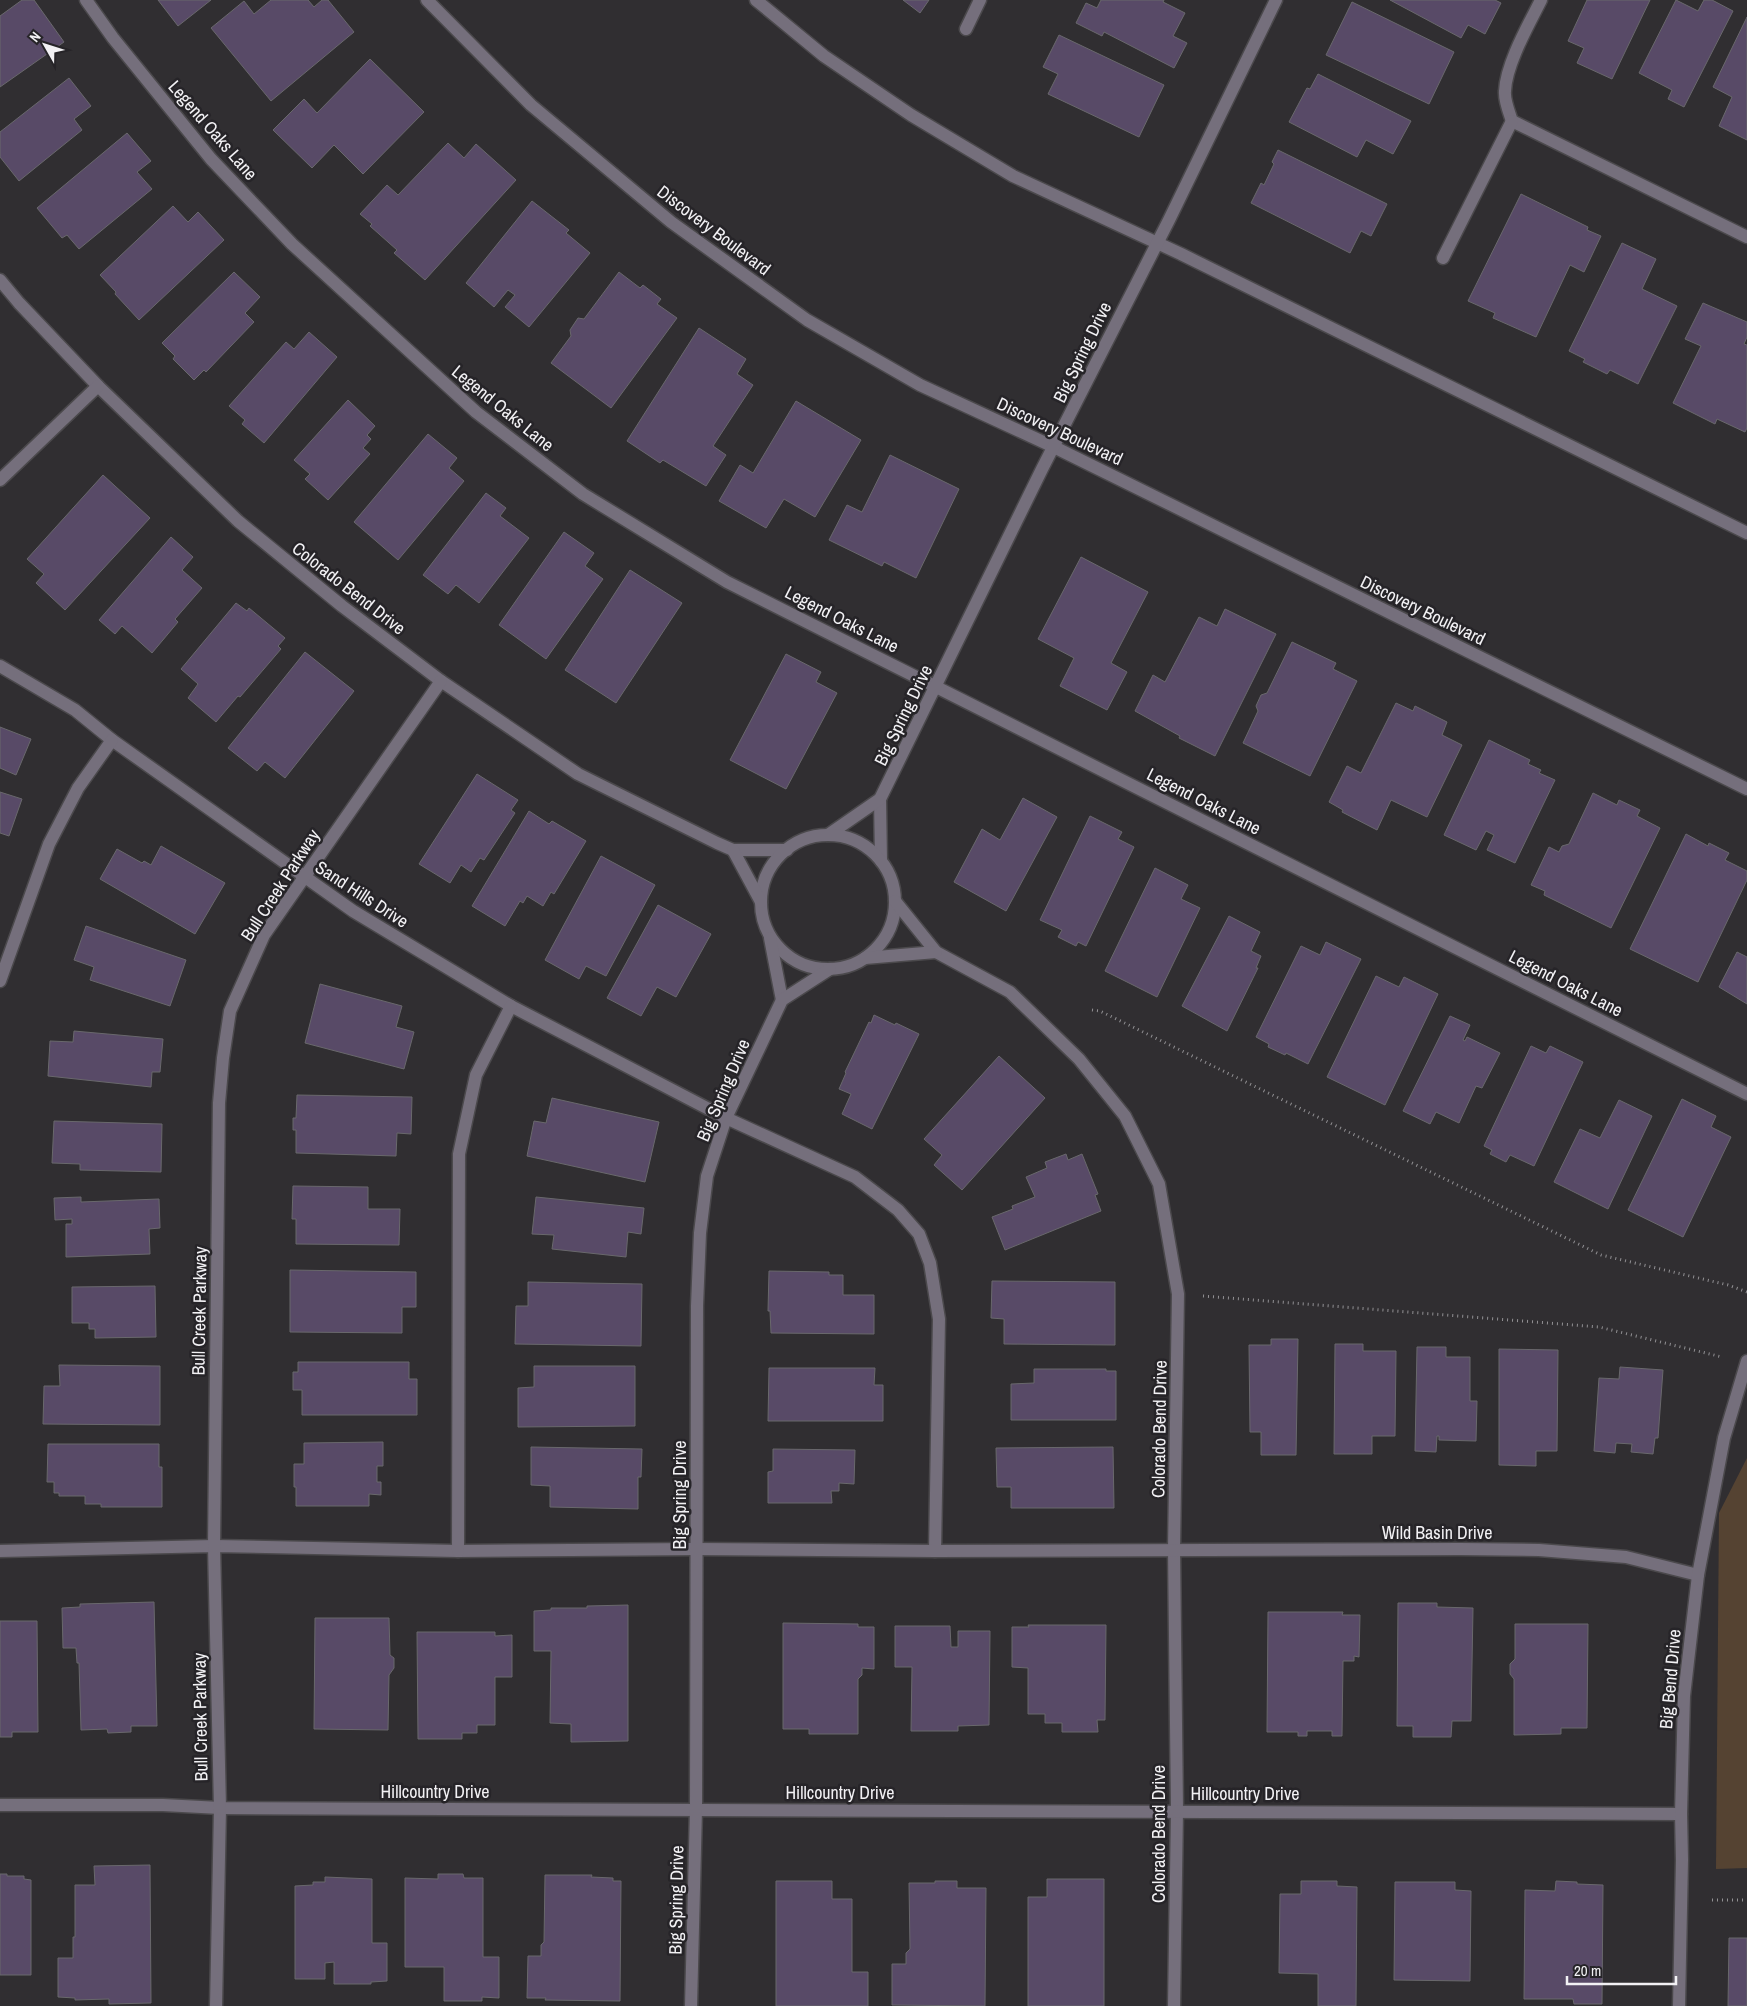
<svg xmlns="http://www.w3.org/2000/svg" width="1747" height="2006" viewBox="0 0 1747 2006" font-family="'Archivo Narrow',sans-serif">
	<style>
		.green { fill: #554332 }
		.building { fill: #584a67; stroke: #69686c }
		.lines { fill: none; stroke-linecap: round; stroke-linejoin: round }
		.minor-casing { stroke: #4b494c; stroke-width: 15 }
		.path { stroke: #929194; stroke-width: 3; stroke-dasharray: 1 4; stroke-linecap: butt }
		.minor { stroke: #756f7c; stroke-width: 12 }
		.labels { text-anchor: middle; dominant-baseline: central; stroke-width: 5; stroke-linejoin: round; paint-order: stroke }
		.street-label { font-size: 18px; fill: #f2f1f4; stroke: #262428 }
	</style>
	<rect width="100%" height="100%" fill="#302e31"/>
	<polygon class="green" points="1747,1458 1747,1868 1716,1869 1719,1513"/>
	<g class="building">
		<polygon points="22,0 34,0 64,42 0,87 0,16"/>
		<polygon points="158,0 211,0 178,26"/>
		<polygon points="271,0 308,0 314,7 322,0 328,0 354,32 271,101 211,28 244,1 254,14"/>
		<polygon points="903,0 929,0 920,13"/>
		<polygon points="1101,0 1164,0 1163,2 1185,13 1173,36 1187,43 1174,68 1104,32 1102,36 1076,23 1086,3 1097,8"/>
		<polygon points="1390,0 1495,0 1501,3 1485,34 1468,25 1461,38"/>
		<polygon points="1587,0 1650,0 1612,79 1577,63 1584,48 1568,41"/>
		<polygon points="1676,0 1698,11 1704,0 1712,0 1733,11 1684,107 1668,99 1672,90 1639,73"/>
		<polygon points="1352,2 1454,52 1429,104 1326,55"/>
		<polygon points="1747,17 1747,140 1719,126 1732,97 1713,87"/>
		<polygon points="1059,35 1164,85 1139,137 1048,94 1058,74 1043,67"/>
		<polygon points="370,59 424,112 363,174 334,145 312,168 273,130 304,99 317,113"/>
		<polygon points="1318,74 1411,121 1393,154 1366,140 1357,157 1289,122 1307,88 1310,89"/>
		<polygon points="69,78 91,106 74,119 82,130 19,181 0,157 0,132"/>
		<polygon points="127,133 151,161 137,172 152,189 79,249 67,235 62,238 37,208"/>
		<polygon points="448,143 464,158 476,144 516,180 425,280 394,253 397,250 370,226 372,224 360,214 387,185 398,195"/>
		<polygon points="1278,150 1387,204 1371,236 1361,231 1350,253 1251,203 1261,183 1264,185 1274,164 1272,162"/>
		<polygon points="1521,194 1588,227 1587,230 1601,236 1584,272 1570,265 1536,337 1493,318 1495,313 1468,301"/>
		<polygon points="532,201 569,230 566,233 590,253 529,327 505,307 515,295 508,290 494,307 466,283"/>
		<polygon points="173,206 188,222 198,212 224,240 139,320 115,294 116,292 100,275"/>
		<polygon points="1622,243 1656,259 1642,289 1677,306 1638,384 1610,370 1607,374 1583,362 1585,359 1569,351"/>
		<polygon points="234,272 260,297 245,313 254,322 206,372 204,370 194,380 173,359 175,356 162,343"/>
		<polygon points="619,272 640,288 643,285 661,299 657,304 677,318 611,408 551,363 571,336 570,330 578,318 584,319"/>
		<polygon points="1703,303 1747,322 1747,337 1744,344 1747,345 1747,428 1745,432 1717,419 1715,424 1673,403 1701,346 1685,339"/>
		<polygon points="699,328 746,359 737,374 753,385 713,446 726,455 706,486 663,460 660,463 627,441"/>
		<polygon points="309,332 337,357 264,443 242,424 245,420 229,406 286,342 294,349"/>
		<polygon points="348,400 375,426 367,435 371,439 363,448 370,454 328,500 305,479 310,474 294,460"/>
		<polygon points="796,401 861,440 815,517 784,499 766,528 719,501 740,465 753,473"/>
		<polygon points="428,434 457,458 449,468 464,481 398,560 354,522"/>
		<polygon points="890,455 959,489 916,578 884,562 882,566 829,540 847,505 862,512"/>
		<polygon points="103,475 150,518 65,610 36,583 44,574 27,559"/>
		<polygon points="486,493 506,508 500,516 529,538 479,603 456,585 448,594 423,575"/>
		<polygon points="564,532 594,553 585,566 603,579 546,659 499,625"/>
		<polygon points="171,537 193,557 182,570 202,588 175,619 178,622 152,653 122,626 115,634 99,620"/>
		<polygon points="1081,557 1148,592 1111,663 1127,672 1107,710 1060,686 1074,658 1038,639"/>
		<polygon points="630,570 682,603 616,703 565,670"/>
		<polygon points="236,603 247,611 249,608 285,638 278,646 281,649 240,697 238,696 216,722 188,698 198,684 181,669"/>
		<polygon points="1225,609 1276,634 1215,756 1179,738 1180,736 1135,711 1153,675 1165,682 1199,617 1217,626"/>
		<polygon points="1292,642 1336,663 1333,669 1357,681 1310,776 1243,743 1258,711 1256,706 1261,695 1267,693"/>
		<polygon points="305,652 354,691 285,778 265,762 257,771 228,748"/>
		<polygon points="786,654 821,672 816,682 837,693 786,789 730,760"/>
		<polygon points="1396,703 1413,711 1415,706 1447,722 1442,735 1462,745 1427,817 1391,800 1377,830 1342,812 1343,810 1329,802 1347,766 1361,773"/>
		<polygon points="0,727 31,739 16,775 0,768"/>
		<polygon points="1489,740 1530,760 1528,764 1541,770 1539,773 1555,780 1515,863 1487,850 1494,835 1486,831 1476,850 1444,835"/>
		<polygon points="477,774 518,800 511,810 515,813 484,860 480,858 471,872 461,865 450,883 419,864"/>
		<polygon points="0,792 22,799 9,836 0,833"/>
		<polygon points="1593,793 1617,805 1619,800 1640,810 1637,816 1660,828 1611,928 1544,895 1545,891 1531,885 1549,847 1559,852 1562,846 1569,844"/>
		<polygon points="1023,798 1057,817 1006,911 954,882 982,829 1000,840"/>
		<polygon points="529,811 549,824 552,821 586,841 554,894 551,892 543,906 527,896 523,903 520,901 505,926 472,906"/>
		<polygon points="1090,816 1122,832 1118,839 1134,847 1086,946 1078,942 1076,946 1058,937 1062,930 1040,920"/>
		<polygon points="1686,834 1708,846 1709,843 1729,853 1725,860 1747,871 1747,880 1698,982 1630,949"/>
		<polygon points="161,846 225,883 195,934 100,879 117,849 142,863 144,861 151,865"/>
		<polygon points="601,856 655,885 606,976 586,966 579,979 545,960"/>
		<polygon points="1155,868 1188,885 1181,899 1200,908 1157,997 1105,971"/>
		<polygon points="658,905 711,934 676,997 657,987 641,1016 607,998"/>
		<polygon points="1229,916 1260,932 1251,951 1261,956 1256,968 1258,968 1227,1031 1182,1006"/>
		<polygon points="86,926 186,960 170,1006 90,980 94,967 74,960"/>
		<polygon points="1326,942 1361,959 1308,1064 1286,1053 1285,1055 1268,1047 1269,1044 1256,1037 1301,946 1320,955"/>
		<polygon points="1737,952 1747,957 1747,1004 1719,987"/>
		<polygon points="1376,976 1399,987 1404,977 1438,994 1385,1105 1327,1077"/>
		<polygon points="320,984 402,1006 396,1027 414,1032 404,1069 305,1043"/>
		<polygon points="874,1015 895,1025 896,1023 919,1034 872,1129 842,1114 851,1094 839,1089 846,1073 845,1072 869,1022 871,1023"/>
		<polygon points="1450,1016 1470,1025 1463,1040 1465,1041 1467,1037 1500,1053 1482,1088 1476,1086 1459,1123 1436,1112 1430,1124 1403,1111"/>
		<polygon points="74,1031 163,1039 160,1072 152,1072 151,1087 48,1076 50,1041 73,1042"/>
		<polygon points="1531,1046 1546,1053 1550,1046 1583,1062 1534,1166 1510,1155 1506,1162 1490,1154 1492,1150 1484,1146"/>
		<polygon points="999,1056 1045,1098 962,1190 934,1165 942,1155 924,1139"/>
		<polygon points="297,1095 412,1097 411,1134 397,1133 396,1156 296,1153 296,1130 293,1130 293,1118 296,1118"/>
		<polygon points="552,1098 659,1122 645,1182 527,1156 534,1121 546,1123"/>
		<polygon points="1682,1099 1716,1116 1711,1127 1731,1137 1683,1237 1628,1210"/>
		<polygon points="1619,1100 1652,1116 1608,1209 1554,1182 1580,1129 1600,1138"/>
		<polygon points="54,1121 162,1124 161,1172 80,1170 80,1164 52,1163"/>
		<polygon points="1066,1154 1068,1160 1082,1154 1098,1194 1095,1195 1101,1211 1005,1250 992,1217 1013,1209 1012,1206 1035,1197 1026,1177 1047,1168 1045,1162"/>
		<polygon points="293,1186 368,1187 368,1209 400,1209 399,1245 296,1244 296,1219 292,1219"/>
		<polygon points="81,1197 81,1202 159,1199 160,1228 149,1229 150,1254 66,1257 66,1224 72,1224 72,1219 55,1220 54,1198"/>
		<polygon points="536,1197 644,1208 641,1234 628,1232 626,1257 552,1249 554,1235 532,1234"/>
		<polygon points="290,1270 416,1272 416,1307 402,1307 402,1333 290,1332"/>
		<polygon points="769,1271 829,1272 829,1275 843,1275 843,1295 874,1295 874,1334 771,1333 770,1311 768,1311"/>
		<polygon points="992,1281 1115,1282 1115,1345 1004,1344 1004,1319 991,1318"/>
		<polygon points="528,1282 642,1284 641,1346 515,1344 516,1306 528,1306"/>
		<polygon points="155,1286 156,1337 95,1338 95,1329 89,1329 89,1323 72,1323 72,1287"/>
		<polygon points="1271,1339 1298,1339 1296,1455 1261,1455 1261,1432 1250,1432 1249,1345 1271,1345"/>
		<polygon points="1335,1344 1363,1344 1363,1351 1396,1351 1395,1436 1372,1436 1372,1454 1334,1454"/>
		<polygon points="1417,1347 1446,1347 1446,1357 1470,1357 1470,1401 1477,1401 1476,1441 1439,1440 1439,1436 1437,1436 1436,1452 1415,1451"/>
		<polygon points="1499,1349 1558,1350 1557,1451 1536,1451 1536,1466 1499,1465"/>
		<polygon points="298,1362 409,1362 409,1379 417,1379 417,1415 302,1415 302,1390 293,1390 293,1372 298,1372"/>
		<polygon points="59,1365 160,1366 160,1425 43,1424 44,1386 60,1386"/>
		<polygon points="534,1366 635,1366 635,1426 518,1427 518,1388 534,1387"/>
		<polygon points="1620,1367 1663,1370 1658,1438 1655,1438 1653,1454 1631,1452 1632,1444 1616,1443 1615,1453 1594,1451 1599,1378 1619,1379"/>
		<polygon points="769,1368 875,1368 874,1385 883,1385 883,1421 768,1421"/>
		<polygon points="1034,1369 1106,1369 1106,1371 1116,1371 1116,1420 1011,1420 1011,1384 1034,1383"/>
		<polygon points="383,1442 383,1466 377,1466 377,1482 381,1482 381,1495 369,1494 369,1506 296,1506 296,1487 294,1487 294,1464 304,1464 304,1443"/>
		<polygon points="48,1444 159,1444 159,1467 162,1467 162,1507 101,1507 101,1504 85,1504 85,1496 59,1496 59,1493 54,1493 54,1482 47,1482"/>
		<polygon points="531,1447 642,1449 641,1477 638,1477 638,1509 550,1507 550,1486 531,1485"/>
		<polygon points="1113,1447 1114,1508 1011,1508 1011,1487 997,1487 996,1448"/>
		<polygon points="773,1449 855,1450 854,1484 839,1483 839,1491 831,1491 832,1503 768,1503 768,1472 773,1471"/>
		<polygon points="154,1602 157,1726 131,1726 131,1732 108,1733 107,1729 81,1730 79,1663 77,1663 76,1648 63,1648 62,1608 80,1607 80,1604"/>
		<polygon points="1398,1603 1437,1603 1437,1607 1473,1608 1471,1721 1452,1721 1451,1737 1413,1737 1413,1726 1397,1726"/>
		<polygon points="628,1605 628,1741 571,1742 571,1724 550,1723 551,1651 534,1651 534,1611 551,1610 551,1608 587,1608 587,1606"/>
		<polygon points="1268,1612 1343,1612 1342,1615 1360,1615 1359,1657 1354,1656 1354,1661 1343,1661 1342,1736 1332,1736 1332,1731 1307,1731 1307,1736 1298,1736 1298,1732 1267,1732"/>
		<polygon points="315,1618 389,1618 390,1655 394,1658 394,1668 389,1675 388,1730 314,1729"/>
		<polygon points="0,1621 37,1621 38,1732 12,1732 12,1737 0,1737"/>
		<polygon points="783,1623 858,1624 858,1627 874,1627 874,1669 862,1668 862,1675 858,1679 858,1734 809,1734 809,1729 783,1729"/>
		<polygon points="1515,1624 1588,1624 1587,1728 1561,1728 1561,1734 1514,1735 1514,1679 1510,1674 1510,1664 1515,1659"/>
		<polygon points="1028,1625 1106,1625 1105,1720 1097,1720 1098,1732 1062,1732 1062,1723 1045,1723 1045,1714 1028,1714 1028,1668 1012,1667 1012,1627 1029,1627"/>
		<polygon points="895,1626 950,1626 951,1647 958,1647 958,1631 990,1631 989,1725 958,1726 958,1731 911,1731 912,1667 895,1667"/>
		<polygon points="417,1632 495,1632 495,1636 512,1635 512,1677 495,1677 495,1725 477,1725 477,1733 462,1733 462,1739 418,1739"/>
		<polygon points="150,1865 151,2003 109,2004 109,1999 75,2000 75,1998 58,1997 58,1958 73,1958 73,1937 75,1937 75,1885 95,1885 94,1866"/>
		<polygon points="0,1874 7,1874 7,1876 24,1876 24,1879 31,1880 31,1975 0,1975"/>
		<polygon points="438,1874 463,1874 464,1878 483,1878 483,1957 499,1957 499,1998 482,1997 482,2001 444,2001 444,1967 405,1967 405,1878 438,1879"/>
		<polygon points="545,1875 592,1875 591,1877 613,1878 613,1881 621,1881 620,2001 545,2000 546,1998 527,1998 528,1956 541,1956 541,1945 544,1942"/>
		<polygon points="325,1877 372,1879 372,1943 387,1943 387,1981 371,1982 371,1984 334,1984 334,1962 325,1963 325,1979 295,1979 295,1886 313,1885 313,1882 325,1882"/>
		<polygon points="1047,1879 1104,1879 1104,2006 1028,2006 1028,1897 1047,1897"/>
		<polygon points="776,1881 832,1881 832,1899 852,1899 852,1972 868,1972 868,2006 776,2006"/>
		<polygon points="935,1881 957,1881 957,1888 986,1888 985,2006 892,2005 892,1964 906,1964 906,1953 910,1949 909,1883 935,1883"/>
		<polygon points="1301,1881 1337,1881 1337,1886 1357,1887 1356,2006 1318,2006 1318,1974 1279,1973 1280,1894 1301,1894"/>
		<polygon points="1556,1881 1577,1882 1577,1884 1603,1885 1602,2004 1574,2004 1573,1999 1524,1999 1525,1890 1555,1891"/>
		<polygon points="1395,1882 1455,1882 1455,1890 1471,1891 1470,1981 1394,1980"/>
		<polygon points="1729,1938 1747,1938 1747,2006 1728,2006"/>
	</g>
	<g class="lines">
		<g class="minor-casing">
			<g id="minor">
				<polyline points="86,0 113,38 211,159 292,244 476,412 583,494 727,582 1747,1094"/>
				<polyline points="427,0 531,105 671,222 807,320 920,385 1054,447 1747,789"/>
				<polyline points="756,0 824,56 911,115 1013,176 1181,254 1747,533"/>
				<path d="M1541,0C1529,24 1506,64 1505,91C1504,100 1509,112 1512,121L1747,237"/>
				<polyline points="966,29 980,0"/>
				<polyline points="1443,258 1512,121"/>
				<polyline points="0,280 19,303 98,386 238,521 342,606 441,681 578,774 717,843 733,850 787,850"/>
				<polyline points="0,480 98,386"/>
				<polyline points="0,666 75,710 112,740 353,911 511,1006 726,1118 855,1177 898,1210 919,1234 930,1263 939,1319 935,1551"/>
				<polyline points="880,799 881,861"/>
				<polyline points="828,835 880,799 1042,469 1169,220 1276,0"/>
				<circle cx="828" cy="902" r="67"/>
				<polyline points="733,850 761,902"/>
				<polyline points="895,901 936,952 1010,992 1079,1059 1125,1116 1159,1184 1178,1294 1174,1549 1177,1810 1174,2006"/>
				<polyline points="770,938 782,1000"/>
				<polyline points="865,958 936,952"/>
				<polyline points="0,981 49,844 78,788 112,740"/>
				<polyline points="0,1551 214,1546 458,1551 696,1549 935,1551 1460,1549 1539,1550 1626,1557 1698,1575"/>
				<polyline points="458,1551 459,1154 476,1075 511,1006"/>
				<polyline points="0,1805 163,1805 220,1808 1681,1814"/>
				<polyline points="216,2006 220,1808 214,1546 219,1103 223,1058 230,1011 264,935 441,681"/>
				<polyline points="691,2006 696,1809 697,1306 700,1233 707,1176 726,1118 782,1000 830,969"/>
				<polyline points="1679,2006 1682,1860 1681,1814 1684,1696 1698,1575 1724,1438 1747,1361"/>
			</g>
		</g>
		<g class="path">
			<polyline points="1092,1010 1100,1011 1601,1255 1728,1285 1747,1292"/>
			<polyline points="1203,1296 1599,1327 1722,1357"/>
			<polyline points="1712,1900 1747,1900"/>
		</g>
		<use href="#minor" class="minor"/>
	</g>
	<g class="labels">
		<g class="street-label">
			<text transform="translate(213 130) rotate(49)">Legend Oaks Lane</text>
			<text transform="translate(714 230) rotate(37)">Discovery Boulevard</text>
			<text transform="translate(1082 352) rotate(-64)">Big Spring Drive</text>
			<text transform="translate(503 408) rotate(39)">Legend Oaks Lane</text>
			<text transform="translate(1060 431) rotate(25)">Discovery Boulevard</text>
			<text transform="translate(349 588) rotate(38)">Colorado Bend Drive</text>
			<text transform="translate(1423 610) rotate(26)">Discovery Boulevard</text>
			<text transform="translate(842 619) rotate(27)">Legend Oaks Lane</text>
			<text transform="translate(903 715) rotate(-64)">Big Spring Drive</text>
			<text transform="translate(1204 801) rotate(27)">Legend Oaks Lane</text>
			<text transform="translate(280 885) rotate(-57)">Bull Creek Parkway</text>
			<text transform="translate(362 894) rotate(33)">Sand Hills Drive</text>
			<text transform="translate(1566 983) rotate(27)">Legend Oaks Lane</text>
			<text transform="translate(723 1090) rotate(-67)">Big Spring Drive</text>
			<text transform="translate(199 1311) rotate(-89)">Bull Creek Parkway</text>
			<text transform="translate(1159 1429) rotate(-89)">Colorado Bend Drive</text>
			<text transform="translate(679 1495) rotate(-90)">Big Spring Drive</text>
			<text x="1437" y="1532">Wild Basin Drive</text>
			<text transform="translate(1670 1679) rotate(-85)">Big Bend Drive</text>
			<text transform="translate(200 1717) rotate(-91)">Bull Creek Parkway</text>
			<text x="435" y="1791">Hillcountry Drive</text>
			<text x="840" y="1792">Hillcountry Drive</text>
			<text x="1245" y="1793">Hillcountry Drive</text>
			<text transform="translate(1158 1834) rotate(-90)">Colorado Bend Drive</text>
			<text transform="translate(676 1900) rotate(-89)">Big Spring Drive</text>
		</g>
	</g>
	<g transform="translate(45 45) rotate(309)" stroke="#262428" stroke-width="4" paint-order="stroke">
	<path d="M0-4L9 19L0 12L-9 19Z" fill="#f2f1f4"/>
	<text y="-8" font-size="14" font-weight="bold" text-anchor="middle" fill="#f2f1f4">N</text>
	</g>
	<path d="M1567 1976v8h109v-8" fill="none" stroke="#f2f1f4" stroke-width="2.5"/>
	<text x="1574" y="1976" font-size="15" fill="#f2f1f4" stroke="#262428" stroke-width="4" paint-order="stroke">20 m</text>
</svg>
